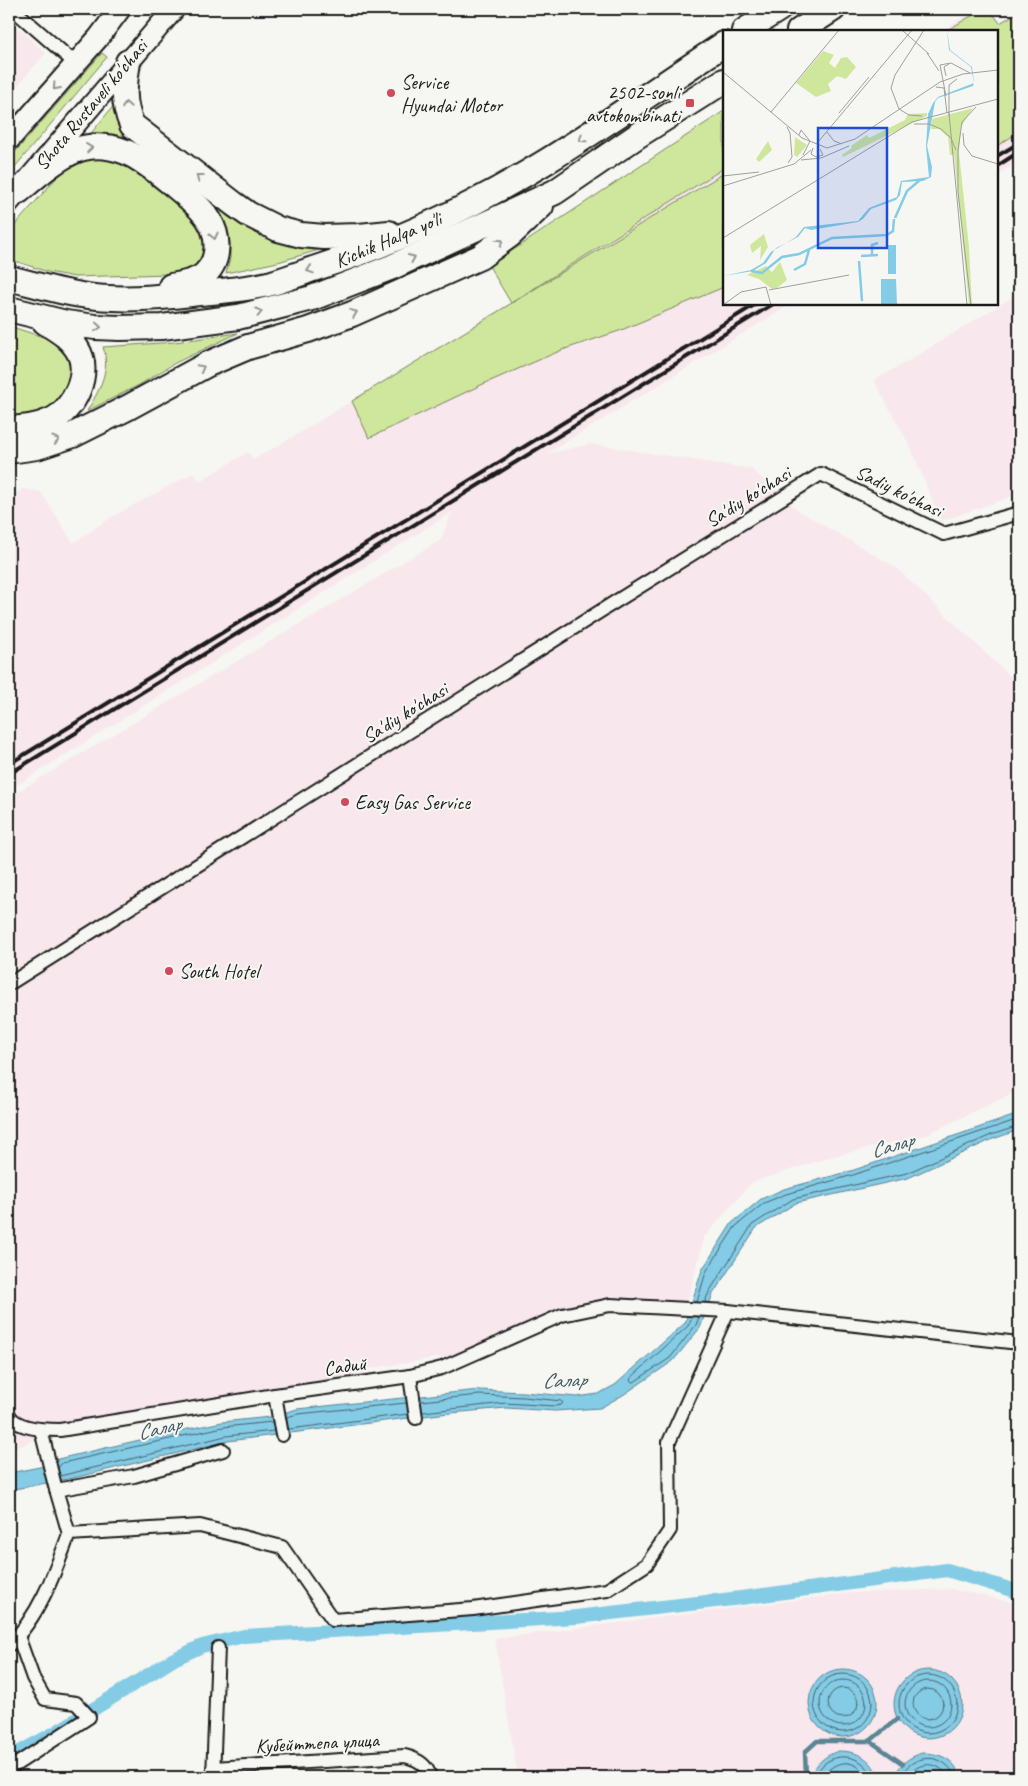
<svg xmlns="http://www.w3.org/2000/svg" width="1028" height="1786" viewBox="0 0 1028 1786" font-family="Caveat,sans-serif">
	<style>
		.built { fill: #f8e7ec }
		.green { fill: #cfe79d; stroke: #76825c }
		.water { fill: #84cbe5; stroke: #5a8595 }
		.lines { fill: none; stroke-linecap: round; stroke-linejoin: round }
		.shore { stroke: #46626c; stroke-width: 1 }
		.stream { stroke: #5a8595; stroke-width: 4.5 }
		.canal { stroke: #84cbe5; stroke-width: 14 }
		.street-casing { stroke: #1c1c1c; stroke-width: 16 }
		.primary-casing { stroke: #1c1c1c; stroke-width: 24 }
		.highway-casing { stroke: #1c1c1c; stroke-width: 28 }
		.street { stroke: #f6f6f2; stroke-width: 12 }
		.primary { stroke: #f6f6f2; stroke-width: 20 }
		.highway { stroke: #f6f6f2; stroke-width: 24 }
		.rail { stroke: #1c1c1c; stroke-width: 4 }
		.oneway { stroke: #949492 }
		.poi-dot { fill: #d1495b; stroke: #f6f6f2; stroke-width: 2 }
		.labels { text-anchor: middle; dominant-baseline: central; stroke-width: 4; stroke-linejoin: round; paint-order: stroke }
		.poi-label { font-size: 20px; fill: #1c1c1c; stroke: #f6f6f2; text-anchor: start }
		.street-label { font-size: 20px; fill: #1c1c1c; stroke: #f6f6f2 }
		.water-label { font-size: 21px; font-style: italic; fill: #405962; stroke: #f6f6f2 }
		.inset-river { fill: none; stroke: #84cbe5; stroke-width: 2.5 }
		.inset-road { fill: none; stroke: #9f9f9c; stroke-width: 1 }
		.view { fill: #1d4ed8; fill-opacity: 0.15; stroke: #1d4ed8; stroke-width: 2.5 }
		.inset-edge { fill: none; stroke: #1c1c1c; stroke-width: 2.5 }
	</style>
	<rect width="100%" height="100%" fill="#f6f6f2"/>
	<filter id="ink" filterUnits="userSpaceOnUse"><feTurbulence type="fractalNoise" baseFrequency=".02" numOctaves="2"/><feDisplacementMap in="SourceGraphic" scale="10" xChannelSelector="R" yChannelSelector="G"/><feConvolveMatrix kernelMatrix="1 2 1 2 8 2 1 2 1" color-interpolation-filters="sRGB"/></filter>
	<g filter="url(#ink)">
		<g class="built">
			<polygon points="979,9 992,9 1000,21 1019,9 1019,161 997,176 997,31 940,31"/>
			<polygon points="9,20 46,53 9,95"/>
			<polygon points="724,169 724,304 791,304 546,454 591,444 751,469 799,511 895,567 1019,685 1019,1090 925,1135 834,1156 752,1182 704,1237 687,1304 586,1303 449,1356 366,1369 366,1376 67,1422 9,1452 9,797 441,540 452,512 9,790 9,497 23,489 41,492 73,543 112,517 193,473 200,481 248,452 253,460 281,444 352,401"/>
			<polygon points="1019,293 1019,494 941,521 912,450 874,380 907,362"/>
			<polygon points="952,1589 1019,1604 1019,1777 518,1777 495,1639 852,1593"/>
		</g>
		<g class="green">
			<polygon points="983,9 989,9 1000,23 1019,12 1019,132 997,146 997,31 946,31"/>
			<polygon points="102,53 107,57 9,174 9,159"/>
			<path d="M115,104L265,235C284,244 302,247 322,249L278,262L226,273L230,258V242L218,211L132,141L103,135L88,137Z"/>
			<polygon points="724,111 724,168 511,303 489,266"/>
			<path d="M100,157L128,163L190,214L199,226L205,243L204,257L200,263L188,271L167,274L75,277L48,272L9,259V232L64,169C74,161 87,158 100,157Z"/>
			<polygon points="724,173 724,287 619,331 562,350 481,385 369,438 352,401"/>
			<polygon points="9,326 46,338 61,347 69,358 71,367 71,382 66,395 44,413 9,418"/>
			<path d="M238,333L175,363L139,385L87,411C99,391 111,370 103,347L175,342Z"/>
		</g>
		<g class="water">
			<polygon points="1019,1114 1019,1130 993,1139 908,1178 796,1203 756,1228 713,1294 700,1328 673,1361 623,1395 600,1408 555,1411 506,1408 440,1414 228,1441 73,1478 9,1490 9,1473 55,1464 58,1459 174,1432 222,1422 270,1417 297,1409 479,1390 524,1392 577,1397 598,1394 615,1385 685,1323 702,1270 732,1223 761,1199 784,1189 851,1171"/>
			<circle cx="843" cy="1703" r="34"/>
			<circle cx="928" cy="1704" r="34"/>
			<path d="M838,1751C857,1751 872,1758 878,1777H811C815,1763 825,1756 838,1751Z"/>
			<path d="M922,1753C940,1753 955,1759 960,1777H895C898,1764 910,1757 922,1753Z"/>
		</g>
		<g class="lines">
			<g class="shore">
				<polyline points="697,1302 706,1272 735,1227 764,1203 786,1194 853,1175 1019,1119"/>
				<polyline points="705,1302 709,1292 752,1225 793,1199 907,1173 991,1135 1019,1126"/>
				<polyline points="692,1317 688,1326 631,1378 630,1381 634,1382 670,1358 696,1325 699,1317"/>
				<polyline points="421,1401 479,1395 524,1397 561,1401 563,1403 561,1405 555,1406 505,1403 423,1412"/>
				<polyline points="287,1417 298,1414 406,1403"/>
				<polyline points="289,1429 408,1414"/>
				<polyline points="58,1468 62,1463 223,1427 272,1422"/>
				<polyline points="60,1476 226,1436 274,1431"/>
				<circle cx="843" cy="1703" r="29"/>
				<circle cx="928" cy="1704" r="29"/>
				<circle cx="843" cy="1703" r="23"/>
				<circle cx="928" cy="1704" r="23"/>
				<circle cx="843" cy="1703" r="15"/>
				<circle cx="928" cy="1704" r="15"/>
				<path d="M816,1777C824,1749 864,1751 872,1777"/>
				<path d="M823,1777C833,1759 857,1757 866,1777"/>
				<path d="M900,1777C911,1753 945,1751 955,1777"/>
				<path d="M907,1777C918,1761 937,1760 949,1777"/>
			</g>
			<g class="stream">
				<polyline points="870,1741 903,1764"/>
				<polyline points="806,1777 805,1752 817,1741 870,1741 897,1719"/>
			</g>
			<polyline class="canal" points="9,1758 55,1733 174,1659 202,1646 244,1636 576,1617 741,1598 947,1570 1019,1592"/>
			<g class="street-casing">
				<g id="street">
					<polyline points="13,9 76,64"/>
					<polyline points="9,984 615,602 821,474 944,534 1019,513"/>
					<polyline points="410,1376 416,1418"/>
					<polyline points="275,1395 282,1435"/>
					<path d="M9,1415C17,1429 45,1430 60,1430L275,1395L410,1376L442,1368L562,1315L610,1305L728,1311L1019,1343"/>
					<polyline points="41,1430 55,1486 69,1534"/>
					<polyline points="56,1490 134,1476 223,1450"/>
					<path d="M9,1645C39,1617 55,1572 69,1534L200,1526L282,1547L333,1620L473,1609L607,1590L647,1564L670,1530L669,1442L728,1311"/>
					<path d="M213,1768L405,1756C417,1759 427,1764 430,1777"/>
					<polyline points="9,1769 89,1717 76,1703 45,1699 33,1678 18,1636"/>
					<polyline points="213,1777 218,1648"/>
				</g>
			</g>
			<g class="primary-casing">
				<g id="primary">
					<polyline points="9,140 99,37 120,9"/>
					<polyline points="9,202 174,9"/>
				</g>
			</g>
			<g class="highway-casing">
				<g id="highway">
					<polyline points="744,31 779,9"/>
					<polyline points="799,31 833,9"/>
					<path d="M128,62C124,86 122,102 132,125L234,204L248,214L278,229L301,235L324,237L359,236L389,233"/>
					<path d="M19,191C36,176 66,149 89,147C102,145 115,148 126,152C145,160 199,203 209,220C219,236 220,259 206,273C198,282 182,284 171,286"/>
					<path d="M9,278C33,284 57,291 81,295C117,301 155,298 191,294C218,291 245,290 272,283C286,279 299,274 313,269C395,243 474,206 547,161C607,124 665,83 724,44"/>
					<polyline points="9,309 66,323 95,327 120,328 162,327 238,317 312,298 392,267 555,192 637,136 724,81"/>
					<path d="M9,429C23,428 37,427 50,421C74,411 92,372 77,349C69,336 57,330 45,322"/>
					<polyline points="9,451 37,447 73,435 127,408 208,364 248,347 308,330 352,314 480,257 510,235 541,206"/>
				</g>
			</g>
			<use href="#street" class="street"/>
			<use href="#primary" class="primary"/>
			<use href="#highway" class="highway"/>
			<g class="rail">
				<polyline points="997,156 1019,143"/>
				<polyline points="997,166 1019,152"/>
				<polyline points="9,764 756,304"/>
				<polyline points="9,774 773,304"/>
			</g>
		</g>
		<defs><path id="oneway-chevron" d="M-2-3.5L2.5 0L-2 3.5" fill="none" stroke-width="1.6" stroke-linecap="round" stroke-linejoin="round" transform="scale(1.25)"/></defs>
		<g class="oneway">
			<use href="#oneway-chevron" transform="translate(56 87) rotate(132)"/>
			<use href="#oneway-chevron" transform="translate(126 105) rotate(-100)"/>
			<use href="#oneway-chevron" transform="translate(582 139) rotate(147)"/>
			<use href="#oneway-chevron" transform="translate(89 148) rotate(-7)"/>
			<use href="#oneway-chevron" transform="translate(199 177) rotate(-142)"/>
			<use href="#oneway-chevron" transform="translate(214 236) rotate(77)"/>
			<use href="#oneway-chevron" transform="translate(500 242) rotate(-35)"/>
			<use href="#oneway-chevron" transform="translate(412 258) rotate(-24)"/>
			<use href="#oneway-chevron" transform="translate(310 270) rotate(162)"/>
			<use href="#oneway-chevron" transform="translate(259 312) rotate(-13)"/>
			<use href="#oneway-chevron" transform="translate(354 313) rotate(-22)"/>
			<use href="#oneway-chevron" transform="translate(98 327) rotate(5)"/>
			<use href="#oneway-chevron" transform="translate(201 368) rotate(-28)"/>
			<use href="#oneway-chevron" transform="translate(56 440) rotate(-17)"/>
		</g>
	</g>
	<g class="poi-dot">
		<circle cx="391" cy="93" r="5"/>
		<rect x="685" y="98" width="10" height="10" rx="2.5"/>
		<circle cx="345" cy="802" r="5"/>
		<circle cx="169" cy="971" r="5"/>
	</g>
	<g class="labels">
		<g class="poi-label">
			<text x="401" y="82">Service<tspan x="401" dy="23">Hyundai Motor</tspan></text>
			<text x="680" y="92" text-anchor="end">2502-sonli<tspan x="680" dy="23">avtokombinati</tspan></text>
			<text x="355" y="802">Easy Gas Service</text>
			<text x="179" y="971">South Hotel</text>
		</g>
		<g class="street-label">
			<text transform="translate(91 105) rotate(-50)">Shota Rustaveli ko'chasi</text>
			<text transform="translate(388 240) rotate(-23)">Kichik Halqa yo'li</text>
			<text transform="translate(899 491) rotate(26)">Sadiy ko'chasi</text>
			<text transform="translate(748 497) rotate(-32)">Sa'diy ko'chasi</text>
			<text transform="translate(405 713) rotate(-32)">Sa'diy ko'chasi</text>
			<text transform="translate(345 1366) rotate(-8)">Садий</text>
			<text transform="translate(317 1743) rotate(-3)">Кубейттепа улица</text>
		</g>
		<g class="water-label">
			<text transform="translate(892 1145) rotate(-16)">Салар</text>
			<text transform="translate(564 1380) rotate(-2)">Салар</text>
			<text transform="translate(159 1428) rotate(-13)">Салар</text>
		</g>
	</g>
	<g transform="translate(723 30)">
		<rect width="275" height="275" fill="#f6f6f2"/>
		<path d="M100,21L111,25L106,33L112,38L118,28L124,27L133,37L123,49L114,46L105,54L108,61L93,67L73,53ZM250,78L238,97L236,123L246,217L249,275H246L231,125H227L225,107L216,99H208L209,89ZM204,83V86L120,127L119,125L129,118L128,116L144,105L146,108L182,90L185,84ZM72,107L84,115L74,127L71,125ZM45,111L49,120L36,132L33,129ZM41,204L45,217L37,230L38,216L29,223L27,215ZM57,232L64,250L54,258L49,259L36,249L24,245L43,236L49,242Z" fill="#cfe79d"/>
		<path d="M224,0L227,20L249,37L251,52L250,56L215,68L212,72L204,116L209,137L208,147L200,151L179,152L177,165L173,170L148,179L140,189L135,192L88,200L82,198L75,207L53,218L43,233L30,241L0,246L28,240L40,233L48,222L73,207L81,197L135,191L146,178L174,167L178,151L206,147L203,117L205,84L210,73L215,67L251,53L248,37L226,20ZM165,215H173V244H165ZM158,249H173L174,275H158Z" fill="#84cbe5"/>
		<path class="inset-river" d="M172,188L184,161L197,150M138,226L155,225M149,226V215L155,213M136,231L139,271M71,240L82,234L86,220M28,241L39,243L59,227L76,224L109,208L164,205L170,201L171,189"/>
		<path class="inset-road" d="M179,0L206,24M204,23L216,41M0,42L79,108L104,118L132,109L217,52L240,44L275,40M223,46L221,37L226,34M213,57L221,58L224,83M223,66L217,35L228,33L247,43M48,82L116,0M116,83L146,47M226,83L244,275M199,86L186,85L176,79L168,58L172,45L201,0M226,86V55L234,49M191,94H206L218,99L228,108L233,120M64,97L67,103L69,127L65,133M104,102L111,111L119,114M240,103L241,115L249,126L275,134M76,105L78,100L87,111L80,125M95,112L189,0M90,118L88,124L93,127L100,125L97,119M78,130L98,128L126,116M0,146L36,142M0,156L71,134L88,120M0,208L189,92L275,69M46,260L126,245M0,275L18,262L43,257L48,275M248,275L235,162V120L239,92L253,77"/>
		<path class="view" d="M95,98H164V218H95Z"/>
		<rect width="275" height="275" class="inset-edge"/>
	</g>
	<rect width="1028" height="1786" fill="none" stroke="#f6f6f2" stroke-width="30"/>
	<rect x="15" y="15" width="998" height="1756" fill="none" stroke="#1c1c1c" stroke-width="2" filter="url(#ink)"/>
</svg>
